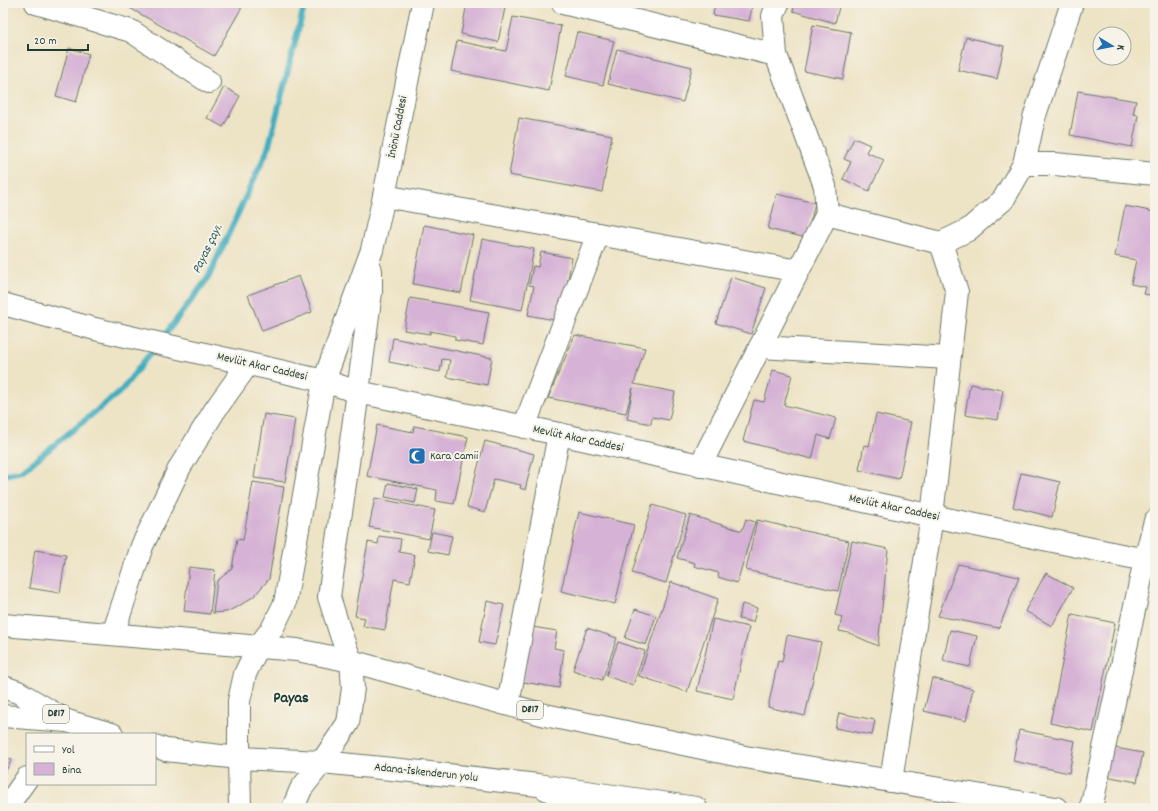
<svg xmlns="http://www.w3.org/2000/svg" width="1158" height="811" viewBox="0 0 1158 811" font-family="Dekko,sans-serif">
	<style>
		.lines { fill: none; stroke-linecap: round; stroke-linejoin: round }
		.stream { stroke: #42aec0; stroke-width: 6 }
		.building { fill: #d6b2d6 }
		.minor-casing { stroke: #677767; stroke-width: 24 }
		.major-casing { stroke: #677767; stroke-width: 24 }
		.highway-casing { stroke: #677767; stroke-width: 24 }
		.minor { stroke: #fff; stroke-width: 22 }
		.major { stroke: #fff; stroke-width: 22 }
		.highway { stroke: #fff; stroke-width: 22 }
		.labels { text-anchor: middle; dominant-baseline: central; stroke-width: 4; stroke-linejoin: round; paint-order: stroke }
		.shield { fill: #f7f3e8; stroke: #60746a; stroke-width: 1 }
		.shield-label { font-size: 11px; font-weight: bold; fill: #1f3d34 }
		.street-label { font-size: 12px; fill: #1f3d34; stroke: #f7f3e8 }
		.poi-label { font-size: 12px; fill: #1f3d34; stroke: #f7f3e8; text-anchor: start }
		.water-label { font-size: 13px; font-style: italic; fill: #2a5f5e; stroke: #f7f3e8 }
		.district-label { font-size: 16px; font-weight: bold; fill: #1f3d34; stroke: #f7f3e8 }
	</style>
	<rect width="100%" height="100%" fill="#f7f3e8"/>
	<filter id="ink" filterUnits="userSpaceOnUse"><feTurbulence type="fractalNoise" baseFrequency=".025" numOctaves="2"/><feDisplacementMap in="SourceGraphic" scale="8" xChannelSelector="R" yChannelSelector="G"/><feConvolveMatrix kernelMatrix="1 2 1 2 8 2 1 2 1" color-interpolation-filters="sRGB"/></filter>
	<filter id="wash" filterUnits="userSpaceOnUse"><feTurbulence type="fractalNoise" baseFrequency=".012" numOctaves="4" result="noise"/><feDisplacementMap in="SourceGraphic" scale="16" xChannelSelector="R" yChannelSelector="G"/><feGaussianBlur stdDeviation="0.9" result="paint"/><feColorMatrix in="noise" values="0 0 0 0 0 0 0 0 0 0 0 0 0 0 0 0 0 1.4 0 .05"/><feComposite in="paint" operator="in"/></filter>
	<g filter="url(#wash)">
		<rect width="100%" height="100%" fill="#ede3c5"/>
		<g class="lines">
			<g class="stream">
				<polyline points="161,340 208,278 268,149 305,3"/>
				<polyline points="3,475 22,471 121,391 155,347"/>
			</g>
		</g>
		<g id="blocks">
			<g class="building">
				<polygon points="121,3 234,3 242,7 214,56"/>
				<polygon points="467,3 506,3 498,42 461,34"/>
				<polygon points="715,3 753,3 749,21 713,15"/>
				<polygon points="795,3 840,3 835,23 793,11"/>
				<polygon points="513,17 561,26 549,91 451,71 457,41 506,51"/>
				<polygon points="813,25 851,32 843,79 804,71"/>
				<polygon points="577,32 614,41 603,85 566,76"/>
				<polygon points="966,37 1004,46 997,79 958,70"/>
				<polygon points="69,48 89,54 76,102 56,96"/>
				<polygon points="617,49 692,67 683,102 608,84"/>
				<polygon points="224,87 240,96 223,127 207,118"/>
				<polygon points="1078,91 1136,101 1133,114 1138,115 1132,147 1070,135"/>
				<polygon points="519,118 612,135 602,192 509,175"/>
				<polygon points="854,138 870,145 866,152 884,160 869,191 843,179 851,162 844,159"/>
				<polygon points="777,194 815,203 807,238 768,229"/>
				<polygon points="1125,206 1155,212 1155,296 1144,294 1146,287 1131,284 1136,260 1115,256"/>
				<polygon points="424,225 473,235 461,293 413,284"/>
				<polygon points="482,239 534,249 522,310 470,300"/>
				<polygon points="541,252 572,258 560,321 528,315 534,286 529,285 533,266 538,267"/>
				<polygon points="299,276 312,312 262,331 248,295"/>
				<polygon points="731,277 766,288 751,334 716,323"/>
				<polygon points="410,298 489,312 483,345 455,340 455,336 430,331 430,334 404,330"/>
				<polygon points="575,335 645,348 634,384 675,392 669,420 652,417 651,424 627,419 633,388 626,413 548,398"/>
				<polygon points="393,338 492,358 487,385 447,377 450,360 442,359 440,372 389,362"/>
				<polygon points="773,370 792,375 784,405 836,418 830,439 818,435 812,459 743,441 754,400 764,402"/>
				<polygon points="970,384 1003,390 998,420 965,415"/>
				<polygon points="264,414 295,419 285,482 254,478"/>
				<polygon points="876,414 911,422 899,479 859,470 864,445 869,446"/>
				<polygon points="377,425 413,432 414,426 468,437 454,504 436,501 437,490 367,476"/>
				<polygon points="485,441 534,454 525,490 520,488 521,485 494,479 485,512 467,507"/>
				<polygon points="1021,473 1060,482 1052,517 1013,507"/>
				<polygon points="253,482 284,487 269,579 254,596 239,606 226,612 213,613 217,581 232,569 237,539 243,540"/>
				<polygon points="388,483 418,489 415,503 385,497"/>
				<polygon points="375,498 435,510 429,539 369,527"/>
				<polygon points="652,505 686,515 666,583 632,573"/>
				<polygon points="579,512 634,525 615,604 561,591"/>
				<polygon points="690,515 742,531 746,519 755,522 737,583 718,577 719,573 694,566 695,563 677,558"/>
				<polygon points="757,520 849,541 838,591 746,570"/>
				<polygon points="432,532 452,536 448,555 428,551"/>
				<polygon points="379,536 401,539 399,552 415,555 410,582 394,579 385,630 363,626 365,618 355,616 368,542 378,544"/>
				<polygon points="852,541 888,549 878,646 849,633 839,631 842,617 835,615"/>
				<polygon points="35,550 66,555 60,593 29,588"/>
				<polygon points="958,564 1019,577 999,628 938,616"/>
				<polygon points="189,567 215,570 210,614 184,611"/>
				<polygon points="1046,573 1073,588 1052,626 1025,611"/>
				<polygon points="671,582 718,599 687,692 639,676"/>
				<polygon points="487,601 504,605 495,645 479,642"/>
				<polygon points="742,604 757,608 753,622 739,619"/>
				<polygon points="635,609 656,616 646,645 625,638"/>
				<polygon points="1072,614 1115,623 1093,732 1050,723"/>
				<polygon points="713,619 749,627 733,699 697,691"/>
				<polygon points="532,627 557,631 554,648 564,650 559,688 523,682"/>
				<polygon points="587,628 617,638 602,680 573,670"/>
				<polygon points="950,630 977,636 970,667 943,661"/>
				<polygon points="787,635 821,642 805,716 768,707 778,661 782,662"/>
				<polygon points="618,642 645,651 633,685 606,676"/>
				<polygon points="932,678 973,689 966,721 924,711"/>
				<polygon points="839,713 875,720 872,735 835,728"/>
				<polygon points="1019,730 1075,741 1069,773 1013,761"/>
				<polygon points="1110,747 1143,753 1137,782 1105,776"/>
				<polygon points="3,758 12,759 3,776"/>
			</g>
		</g>
	</g>
	<g filter="url(#ink)">
		<use href="#blocks" fill-opacity="0" stroke="#677767" stroke-width="1"/>
		<g class="lines">
			<g class="minor-casing">
				<g id="minor">
					<polyline points="36,3 131,31 209,82"/>
					<polyline points="563,3 776,55"/>
					<polyline points="1024,164 1034,118 1072,3"/>
					<polyline points="384,196 598,234 798,271"/>
					<polyline points="827,214 941,243 968,230 1003,200 1024,164 1055,164 1155,174"/>
					<polyline points="3,304 95,329 324,381 358,392 559,434 932,516 1155,562"/>
					<polyline points="760,347 949,358"/>
					<polyline points="524,427 598,234"/>
					<polyline points="700,466 827,214 825,186 776,55 773,16 778,3"/>
					<polyline points="113,634 142,546 180,467 215,410 248,364"/>
					<polyline points="508,704 559,434"/>
					<polyline points="3,716 67,721"/>
					<polyline points="239,758 240,808"/>
					<polyline points="891,781 932,516 957,292 941,243"/>
					<polyline points="546,789 589,808"/>
					<polyline points="6,808 27,778"/>
					<polyline points="293,808 301,789 322,762"/>
					<polyline points="1091,808 1145,560 1155,521"/>
				</g>
			</g>
			<g class="major-casing">
				<g id="major">
					<polyline points="239,758 239,701 245,674 258,647 272,629 285,603 324,381 372,250 384,196 423,3"/>
					<polyline points="322,762 348,723 353,688 351,661 341,635 329,597 358,392 371,292 371,271"/>
				</g>
			</g>
			<g class="highway-casing">
				<g id="highway">
					<polyline points="3,625 297,650 351,661 545,715 745,757 1056,808"/>
					<polyline points="3,687 18,692 67,721 112,734"/>
					<polyline points="155,746 166,750 239,758 322,762 421,772 538,785 696,808"/>
				</g>
			</g>
			<use href="#minor" class="minor"/>
			<use href="#major" class="major"/>
			<use href="#highway" class="highway"/>
		</g>
	</g>
	<defs>
		<g id="mosque-square" transform="scale(0.9)"><rect x="-9" y="-9" width="18" height="18" rx="4" fill="#1f6fb2" stroke="#f7f3e8"/><path d="M3.5-4.9A6 6 0 1 0 3.5 4.9A5 5 0 1 1 3.5-4.9Z" fill="#fff"/></g>
	</defs>
	<g fill-rule="evenodd">
		<use href="#mosque-square" x="417" y="456"/>
	</g>
	<g class="labels">
		<g class="shield">
			<rect x="517" y="701" width="26" height="18" rx="3"/>
			<rect x="43" y="705" width="26" height="18" rx="3"/>
		</g>
		<g class="shield-label">
			<text x="530" y="710">D817</text>
			<text x="56" y="714">D817</text>
		</g>
		<g class="street-label">
			<text transform="translate(398 127) rotate(-79)">İnönü Caddesi</text>
			<text transform="translate(262 367) rotate(13)">Mevlüt Akar Caddesi</text>
			<text transform="translate(578 439) rotate(12)">Mevlüt Akar Caddesi</text>
			<text transform="translate(894 508) rotate(12)">Mevlüt Akar Caddesi</text>
			<text transform="translate(426 773) rotate(6)">Adana-İskenderun yolu</text>
		</g>
		<g class="poi-label">
			<text x="430" y="456">Kara Camii</text>
		</g>
		<g class="water-label">
			<text transform="translate(208 249) rotate(-64)">Payas çayı.</text>
		</g>
		<g class="district-label">
			<text x="291" y="698">Payas</text>
		</g>
	</g>
	<rect width="1158" height="811" fill="none" stroke="#f7f3e8" stroke-width="16"/>
	<rect x="26" y="733" width="130" height="52" fill="#f7f3e8" stroke="#a1aaa0"/>
	<rect x="34" y="746" width="20" height="6" fill="#ffffff" stroke="#a1aaa0"/>
	<text x="62" y="753" font-size="12" fill="#1f3d34">Yol</text>
	<rect x="34" y="763" width="20" height="12" fill="#d6b2d6" stroke="#a1aaa0"/>
	<text x="62" y="773" font-size="12" fill="#1f3d34">Bina</text>
	<g transform="translate(1112 46) rotate(100)"><circle r="19" fill="#f7f3e8" stroke="#a1aaa0"/>
	<path d="M0-3L7 15L0 10L-7 15Z" fill="#1f6fb2"/>
	<text y="-6" font-size="11" font-weight="bold" text-anchor="middle" fill="#1f3d34">K</text>
	</g>
	<path d="M28 44v6h60v-6" fill="none" stroke="#1f3d34" stroke-width="2"/>
	<text x="34" y="44" font-size="12" fill="#1f3d34" stroke="#f7f3e8" stroke-width="3" paint-order="stroke">20 m</text>
</svg>
